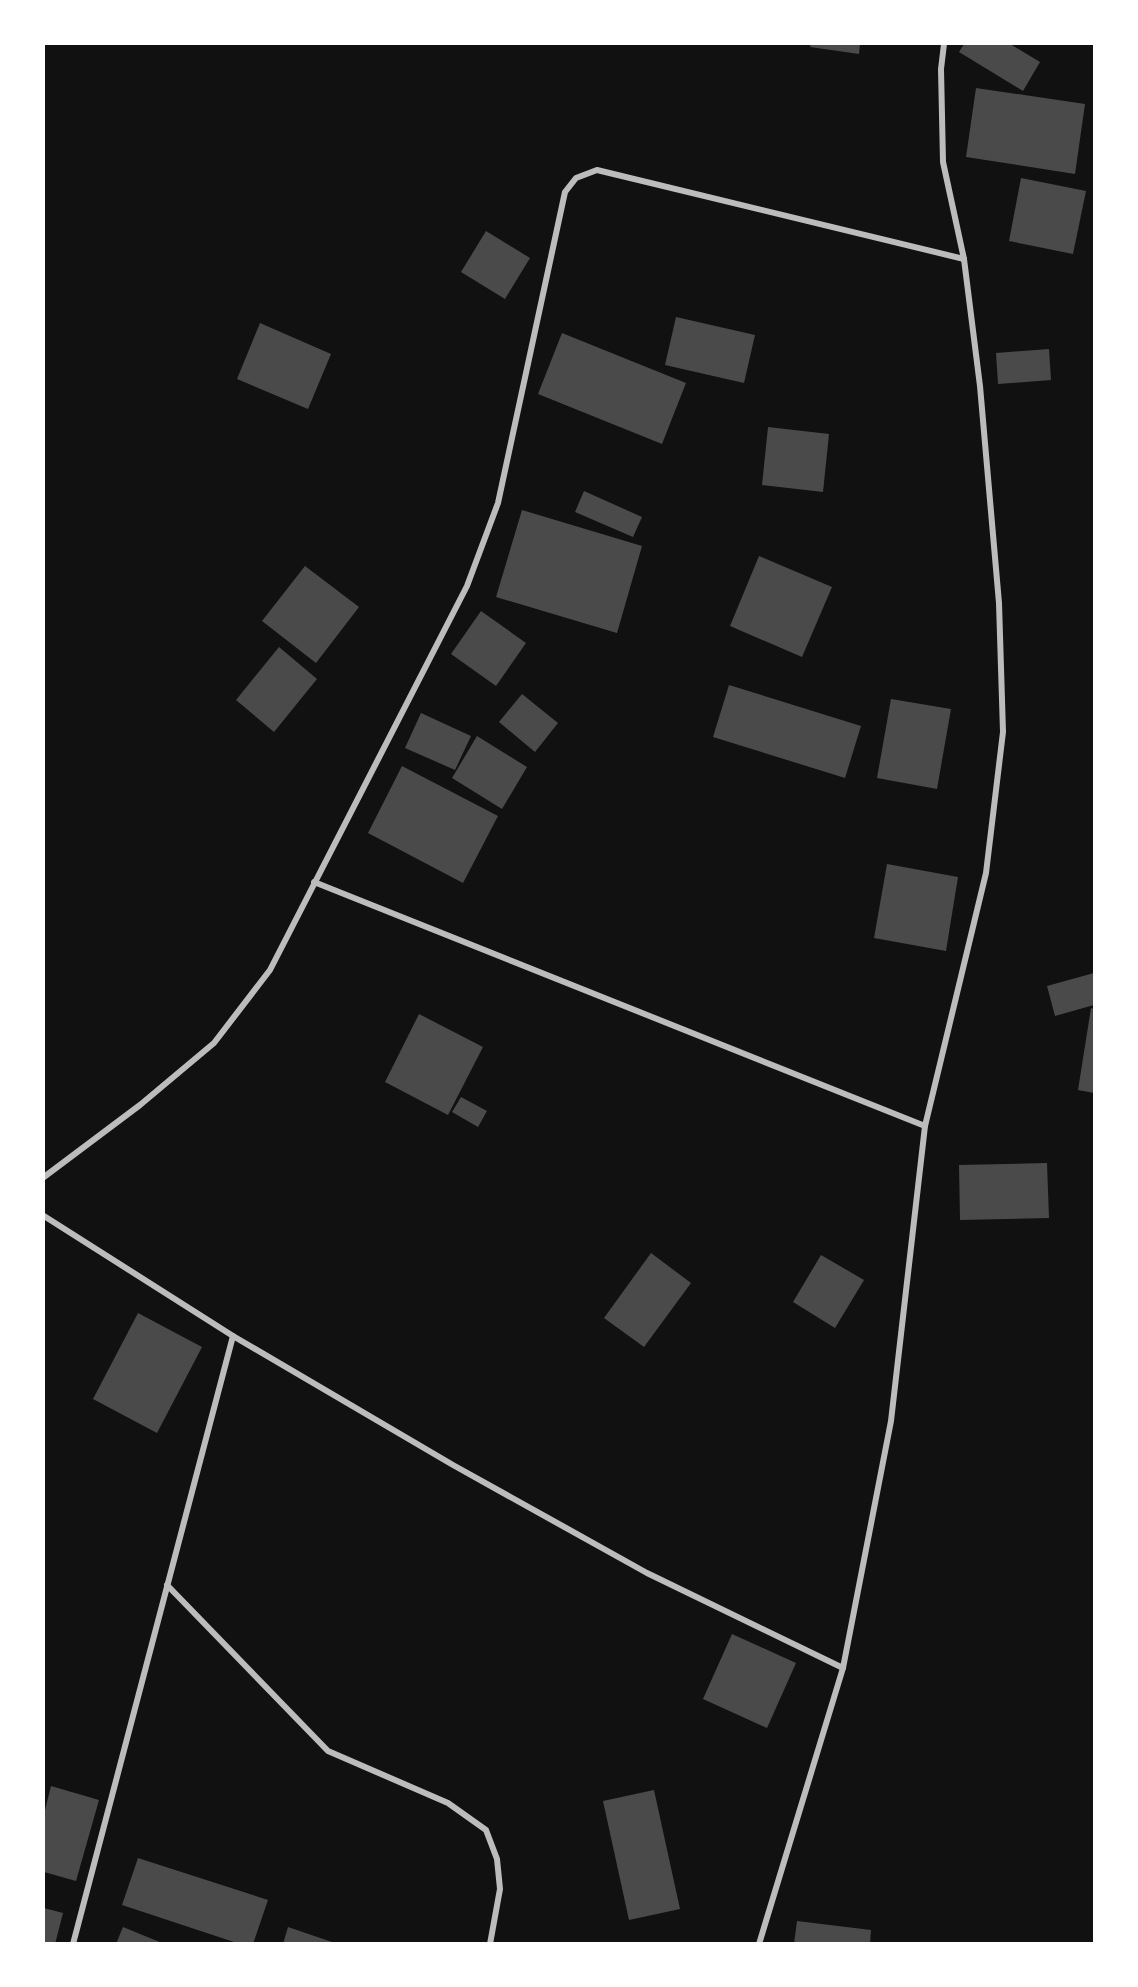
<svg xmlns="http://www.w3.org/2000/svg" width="1138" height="1987" viewBox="0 0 1138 1987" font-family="'Work Sans',sans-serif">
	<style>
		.building { fill: #4a4a4a }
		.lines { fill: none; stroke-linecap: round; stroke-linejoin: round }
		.minor { stroke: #bcbcbc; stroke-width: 6 }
	</style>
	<rect width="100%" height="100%" fill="#111"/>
	<g class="building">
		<polygon points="811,44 860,44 859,54 810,47"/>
		<polygon points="964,44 1010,44 1040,62 1023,91 959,52"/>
		<polygon points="976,88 1085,104 1075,174 966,157"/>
		<polygon points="1021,178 1086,191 1073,254 1009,241"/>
		<polygon points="486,231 530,258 505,299 461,272"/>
		<polygon points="676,317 755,335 744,383 665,365"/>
		<polygon points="260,323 331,354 308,409 237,379"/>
		<polygon points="562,333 686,383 662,444 538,394"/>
		<polygon points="1049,349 1051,380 998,384 996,353"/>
		<polygon points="768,427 829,434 823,492 762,485"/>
		<polygon points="584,491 642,517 633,537 575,512"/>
		<polygon points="522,510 642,546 617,633 496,597"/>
		<polygon points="759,556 832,587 802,657 730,626"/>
		<polygon points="305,566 359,607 316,663 262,621"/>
		<polygon points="481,611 526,643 496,686 451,654"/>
		<polygon points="279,647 317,679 274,732 236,700"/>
		<polygon points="729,685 861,726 845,778 713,737"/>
		<polygon points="522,694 558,723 535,752 499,722"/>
		<polygon points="891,699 951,709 937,789 877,778"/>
		<polygon points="421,713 471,736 455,770 405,748"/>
		<polygon points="477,736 527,767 502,809 452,778"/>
		<polygon points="402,766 498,816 463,883 368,833"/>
		<polygon points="887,864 958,877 946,951 874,938"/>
		<polygon points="1094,973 1094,1005 1055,1016 1047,986"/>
		<polygon points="1091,1008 1094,1009 1094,1093 1078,1090"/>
		<polygon points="419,1014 483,1047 448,1115 385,1082"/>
		<polygon points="461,1097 487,1111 478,1127 452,1112"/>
		<polygon points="1047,1163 1049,1218 960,1220 959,1165"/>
		<polygon points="651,1253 691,1283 644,1347 604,1318"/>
		<polygon points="821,1255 864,1280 835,1328 793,1302"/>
		<polygon points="138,1313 202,1347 157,1433 93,1399"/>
		<polygon points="732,1634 796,1663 767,1728 703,1699"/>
		<polygon points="51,1786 99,1800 76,1881 44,1872 44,1814"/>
		<polygon points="654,1790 680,1909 629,1920 603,1801"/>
		<polygon points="138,1858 268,1900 253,1944 240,1944 122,1905"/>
		<polygon points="44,1908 63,1913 55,1944 44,1944"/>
		<polygon points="797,1921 871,1930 870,1944 794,1944"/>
		<polygon points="123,1927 162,1943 162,1944 116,1944"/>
		<polygon points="288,1927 335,1943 335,1944 283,1944"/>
	</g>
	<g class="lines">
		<g class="minor">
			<polyline points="314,882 925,1126 986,873 1003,732 999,603 980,386 964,259 943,162 941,69 944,44"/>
			<polyline points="44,1177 140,1105 214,1043 270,970 467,586 498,503 565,192 576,178 597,170 964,259"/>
			<polyline points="44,1216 233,1336 453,1465 647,1573 843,1668"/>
			<polyline points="167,1585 328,1751 448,1803 486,1830 497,1859 500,1889 490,1944"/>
			<polyline points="73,1944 233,1336"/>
			<polyline points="759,1944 843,1668 891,1421 925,1126"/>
		</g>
	</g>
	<rect width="1138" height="1987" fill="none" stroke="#ffffff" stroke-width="90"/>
</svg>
